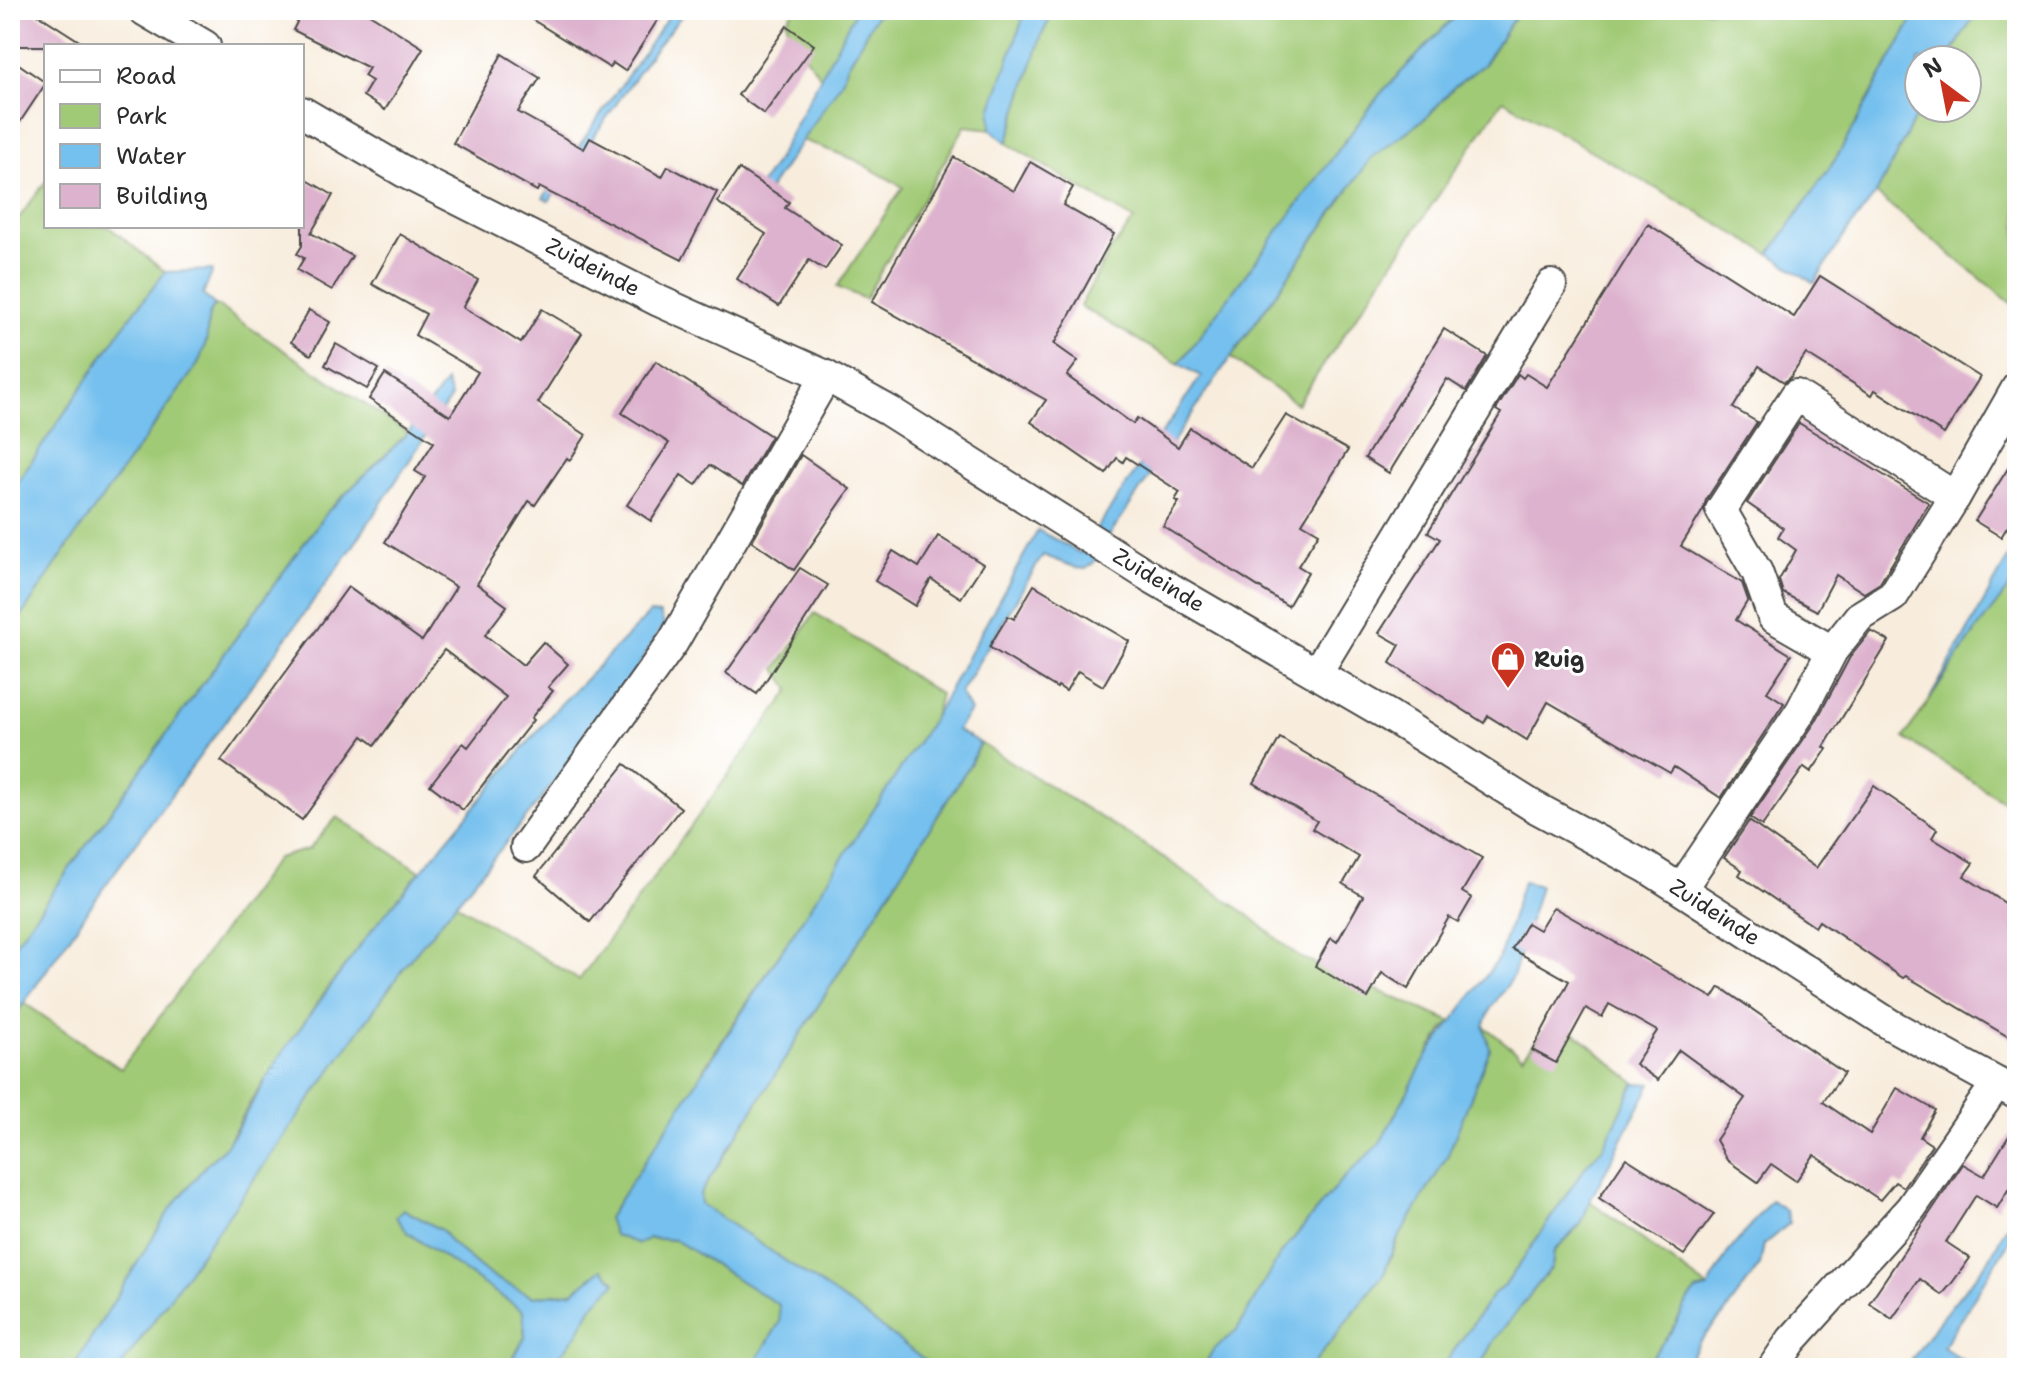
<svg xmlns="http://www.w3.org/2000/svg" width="2027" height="1378" viewBox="0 0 2027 1378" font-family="'Shantell Sans',sans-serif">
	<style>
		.green { fill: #a1ca76; stroke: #667a50; stroke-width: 2 }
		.water { fill: #74c0ee; stroke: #50768c; stroke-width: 2 }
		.building { fill: #ddb2ce }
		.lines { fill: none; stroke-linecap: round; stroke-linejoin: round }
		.minor-casing { stroke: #4a4846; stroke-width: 34 }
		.minor { stroke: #fff; stroke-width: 30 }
		.labels { text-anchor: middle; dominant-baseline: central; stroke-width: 6; stroke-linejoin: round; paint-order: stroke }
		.street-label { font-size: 22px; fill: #2b2b2b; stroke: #fff }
		.poi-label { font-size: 22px; font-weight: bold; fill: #2b2b2b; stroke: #fff; text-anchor: start }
	</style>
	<rect width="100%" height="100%" fill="#fff"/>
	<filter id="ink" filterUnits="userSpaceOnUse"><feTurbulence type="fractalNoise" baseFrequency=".0125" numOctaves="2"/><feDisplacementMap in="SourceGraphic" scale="16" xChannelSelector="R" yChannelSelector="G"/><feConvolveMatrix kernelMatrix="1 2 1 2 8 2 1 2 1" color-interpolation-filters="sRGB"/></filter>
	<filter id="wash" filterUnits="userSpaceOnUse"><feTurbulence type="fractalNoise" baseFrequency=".006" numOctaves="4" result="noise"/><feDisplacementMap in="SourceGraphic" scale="32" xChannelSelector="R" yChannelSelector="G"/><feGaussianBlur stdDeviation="1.8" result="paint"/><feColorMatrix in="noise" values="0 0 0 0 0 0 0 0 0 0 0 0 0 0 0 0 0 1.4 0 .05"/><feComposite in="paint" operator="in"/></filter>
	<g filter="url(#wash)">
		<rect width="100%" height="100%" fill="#f8eddd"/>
		<g class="green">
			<polygon points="794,10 856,10 821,77 791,38 786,21"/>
			<polygon points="879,10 1026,10 992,110 991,129 965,126 865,299 837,287 903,187 853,159 802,140 841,83 847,67"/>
			<polygon points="1055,10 1461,10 1381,93 1179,364 1080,306 1109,252 1134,220 1007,143 1042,34"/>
			<polygon points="1519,10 1918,10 1837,157 1770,254 1503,100 1297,404 1231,358 1371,158 1428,116 1453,88 1484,64"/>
			<polygon points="1978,10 2017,10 2017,308 1876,194 1920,108 1967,108 1967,60 1947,60"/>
			<polygon points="46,181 46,226 108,226 165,272 123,327 10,493 10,230"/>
			<path d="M216,305L408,433L326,513L10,951V633L207,336C205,324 207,314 216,305Z"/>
			<polygon points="2017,577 2017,810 1904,738 1975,632"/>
			<polygon points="815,613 940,694 934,717 902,769 704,1068 649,1238 675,1240 779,1305 780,1322 752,1368 550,1368 578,1333 592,1306 616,1282 602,1269 573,1292 533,1297 491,1276 450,1242 443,1231 408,1233 523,1311 525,1337 508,1368 120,1368 407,963 455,903 579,980 790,690 776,669"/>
			<polygon points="980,743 1142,843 1247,914 1299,957 1452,1022 1444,1029 1427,1056 1380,1143 1339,1183 1280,1255 1237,1330 1213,1350 1203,1368 935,1368 701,1204 700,1194 970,764"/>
			<polygon points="337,817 420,871 327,989 251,1101 227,1145 206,1165 169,1211 73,1368 10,1368 10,1023 24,1003 121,1069 277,858 309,849"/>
			<polygon points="1554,1018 1559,1019 1635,1083 1603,1148 1588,1163 1504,1287 1494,1293 1442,1368 1310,1368 1384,1274 1484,1026 1523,1057"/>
			<polygon points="1590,1201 1708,1288 1696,1292 1686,1304 1673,1329 1646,1364 1640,1368 1479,1368 1494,1340 1552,1267 1554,1252 1581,1224"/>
		</g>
		<g class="water">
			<polygon points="673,10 686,10 653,51 549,201 543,198"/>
			<polygon points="856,10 879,10 847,67 841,83 749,219 742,214 776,161"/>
			<polygon points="1026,10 1055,10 1042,34 1007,143 991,129 991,110"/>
			<polygon points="1461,10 1519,10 1484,64 1453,88 1428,116 1371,158 1217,377 1111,533 1094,562 1086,569 1077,568 1043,555 960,693 970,711 957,730 980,743 970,764 700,1194 701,1204 854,1307 935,1368 752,1368 780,1322 779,1305 675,1240 649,1238 639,1244 614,1235 608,1218 934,717 1038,530 1080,553 1201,376 1179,364 1381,93"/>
			<polygon points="1918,10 1978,10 1947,60 1919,60 1920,108 1876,194 1847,232 1814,283 1770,254 1837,157"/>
			<path d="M213,270L203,295L215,305C206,316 208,324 207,337C206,345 201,356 198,364L71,542L10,633V493L123,327L165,272Z"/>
			<polygon points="446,382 451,397 350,551 104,887 10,1023 10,951 326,513 408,433"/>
			<polygon points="2017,542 2017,577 1975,632 1930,698"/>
			<polygon points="650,613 660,614 664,624 615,704 517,829 407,963 120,1368 73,1368 169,1211 206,1165 227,1145 282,1053 370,932 557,708"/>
			<polygon points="1523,882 1540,886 1513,977 1491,1008 1484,1026 1490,1049 1447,1157 1395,1244 1384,1273 1310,1368 1203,1368 1213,1350 1237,1330 1280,1255 1339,1183 1380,1143 1427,1056 1499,958"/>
			<polygon points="1635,1083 1651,1084 1590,1201 1581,1224 1554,1251 1552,1267 1494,1340 1479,1368 1442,1368 1494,1293 1504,1287 1588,1163 1603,1148"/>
			<polygon points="1771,1200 1786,1210 1790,1223 1764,1244 1760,1265 1724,1314 1699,1342 1684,1368 1640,1368 1646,1364 1673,1329 1686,1304 1696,1291 1708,1288 1727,1254"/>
			<polygon points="2017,1206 2017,1229 1943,1347 1974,1368 1906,1368 1938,1322 1990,1258"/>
			<polygon points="403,1209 443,1231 450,1242 491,1276 533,1297 573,1292 602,1269 616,1283 592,1306 578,1333 550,1368 508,1368 525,1337 523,1311 408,1233 396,1217"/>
		</g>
		<g id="blocks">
			<g class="building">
				<polygon points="10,10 31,10 87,46 10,46"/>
				<polygon points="303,10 363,10 423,48 385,110 363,96 372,81 364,76 369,68 293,30"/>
				<polygon points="517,10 664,10 625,71 613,63 610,68"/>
				<polygon points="787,26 814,45 764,114 738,95"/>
				<polygon points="502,54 540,78 518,112 584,149 590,138 662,177 668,166 717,192 682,260 539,187 537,191 453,143"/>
				<polygon points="10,58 46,83 10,137"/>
				<polygon points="954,157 1014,191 1030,162 1073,187 1063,205 1114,234 1054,344 1078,361 1067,376 1133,424 1137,418 1178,447 1190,428 1252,468 1286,415 1348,450 1302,523 1319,533 1298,566 1308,572 1288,606 1163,526 1179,502 1175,500 1180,492 1126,457 1123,462 1117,458 1106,474 1031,422 1046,400 872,302"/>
				<polygon points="739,169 789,202 785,208 842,245 825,270 809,260 779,306 737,279 766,234 717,202"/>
				<polygon points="302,177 333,195 311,233 352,256 332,290 297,270 304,258 297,254 302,246"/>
				<polygon points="1648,224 1794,317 1820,276 1980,377 1944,434 1875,390 1872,395 1806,354 1790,378 1784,382 1759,366 1733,408 1757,422 1706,500 1703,510 1681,546 1742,583 1748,600 1736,620 1791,655 1767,692 1784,703 1721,798 1674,767 1670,773 1548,702 1527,740 1488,716 1484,723 1390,663 1400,645 1379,633 1440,539 1428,532 1501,413 1496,410 1518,374 1523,378 1526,374 1547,387"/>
				<polygon points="400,234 478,280 463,307 521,343 542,309 582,333 538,403 586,435 570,460 567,458 535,505 529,501 477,584 507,606 485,635 523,665 543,642 568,664 548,687 553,691 531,718 533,720 463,810 430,785 463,743 468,747 506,697 444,650 375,745 363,736 302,820 221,761 348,587 422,641 456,587 385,542 425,477 415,471 434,442 369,399 385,374 450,416 478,372 415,335 426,314 372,284"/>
				<polygon points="309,310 330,322 311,355 291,342"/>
				<polygon points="1444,329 1487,356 1466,391 1447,379 1389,473 1365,458"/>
				<polygon points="336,344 379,369 367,389 325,365"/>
				<polygon points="656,361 771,436 742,486 710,465 696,485 681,475 651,521 627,505 669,443 622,413"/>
				<polygon points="1799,423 1929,503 1880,583 1864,593 1836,575 1817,611 1783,593 1779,580 1796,550 1778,537 1783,528 1747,503"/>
				<polygon points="2017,454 2017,512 2001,537 1975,521"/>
				<polygon points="801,455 850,489 794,570 752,541"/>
				<polygon points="938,536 983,564 961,598 931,579 915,606 875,581 893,551 919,567"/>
				<polygon points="800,568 828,585 757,694 726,673"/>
				<polygon points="1034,585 1129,641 1103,686 1078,671 1066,691 1058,686 1057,688 989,647 1008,616 1014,619"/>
				<polygon points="1871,631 1889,641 1824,747 1827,749 1811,772 1804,767 1762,826 1750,818 1816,721 1850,657"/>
				<polygon points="1280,738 1482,858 1462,892 1472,898 1458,922 1449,917 1408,989 1382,973 1368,998 1315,966 1331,938 1337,942 1363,896 1343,884 1359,857 1312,829 1317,821 1254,783"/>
				<polygon points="625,764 681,808 590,922 536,876"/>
				<polygon points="1874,786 1937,829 1932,838 1973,863 1964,876 2017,911 2017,1042 1906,976 1903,978 1819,921 1815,927 1739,875 1742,870 1724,858 1749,821 1816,868"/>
				<polygon points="1553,907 1713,998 1720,987 1844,1073 1823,1102 1870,1134 1897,1088 1935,1110 1920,1137 1932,1145 1903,1187 1895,1182 1880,1200 1814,1155 1796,1181 1771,1164 1758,1182 1727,1160 1716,1140 1745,1098 1679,1050 1658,1080 1635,1064 1657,1031 1609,1004 1602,1017 1586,1008 1556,1063 1532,1050 1569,981 1512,949 1527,923 1539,930"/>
				<polygon points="2017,1123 2017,1175 1997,1208 1976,1195 1946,1242 1970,1258 1952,1283 1942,1295 1920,1279 1892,1319 1869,1303 1963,1164 1984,1176"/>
				<polygon points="1626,1158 1714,1214 1684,1255 1599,1198"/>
			</g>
		</g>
	</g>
	<g filter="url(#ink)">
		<use href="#blocks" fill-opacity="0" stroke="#4a4846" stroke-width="2"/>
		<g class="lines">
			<g class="minor-casing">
				<g id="minor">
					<polyline points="144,10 205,46"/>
					<polyline points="302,112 408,174 659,301 826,376 889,411 1149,576 1388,715 1533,806 1646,867 1891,1025 2017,1094"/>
					<polyline points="1955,497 2017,388"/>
					<polyline points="1317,672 1551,285"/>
					<polyline points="526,847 673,642 826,376"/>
					<polyline points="1681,889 1801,711 1832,651 1773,617 1757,572 1721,510 1796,395 1955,497 1893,596 1859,617 1832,651"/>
					<polyline points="1773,1368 1792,1340 1911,1208 1997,1083"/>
				</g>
			</g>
			<use href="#minor" class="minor"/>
		</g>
	</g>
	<defs>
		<g id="shop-pin" transform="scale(1.8)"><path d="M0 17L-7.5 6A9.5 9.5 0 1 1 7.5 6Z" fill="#c8321e" stroke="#fff"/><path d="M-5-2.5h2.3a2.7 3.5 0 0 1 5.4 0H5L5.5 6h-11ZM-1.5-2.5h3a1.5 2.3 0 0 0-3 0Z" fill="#fff"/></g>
	</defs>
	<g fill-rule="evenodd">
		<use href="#shop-pin" x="1508" y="659"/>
	</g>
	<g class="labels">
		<g class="street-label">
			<text transform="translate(593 267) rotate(27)">Zuideinde</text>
			<text transform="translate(1159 580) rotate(31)">Zuideinde</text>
			<text transform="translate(1715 912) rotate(33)">Zuideinde</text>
		</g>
		<g class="poi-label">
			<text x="1534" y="659">Ruig</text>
		</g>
	</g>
	<rect width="2027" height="1378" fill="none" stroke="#fff" stroke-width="40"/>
	<rect x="44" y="44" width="260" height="184" fill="#ffffff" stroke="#aaaaaa" stroke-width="2"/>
	<rect x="60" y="70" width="40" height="12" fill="#ffffff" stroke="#aaaaaa" stroke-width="2"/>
	<text x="116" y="84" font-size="24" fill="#2b2b2b">Road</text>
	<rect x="60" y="104" width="40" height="24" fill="#a1ca76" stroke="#aaaaaa" stroke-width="2"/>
	<text x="116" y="124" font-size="24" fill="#2b2b2b">Park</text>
	<rect x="60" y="144" width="40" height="24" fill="#74c0ee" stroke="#aaaaaa" stroke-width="2"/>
	<text x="116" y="164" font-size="24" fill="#2b2b2b">Water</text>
	<rect x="60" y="184" width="40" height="24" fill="#ddb2ce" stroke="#aaaaaa" stroke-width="2"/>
	<text x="116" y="204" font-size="24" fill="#2b2b2b">Building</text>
	<g transform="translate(1943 84) rotate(328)"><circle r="38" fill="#ffffff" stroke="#aaaaaa" stroke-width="2"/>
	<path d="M0-6L14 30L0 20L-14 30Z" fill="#c8321e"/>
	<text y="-12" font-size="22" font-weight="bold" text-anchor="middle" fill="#2b2b2b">N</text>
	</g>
</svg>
